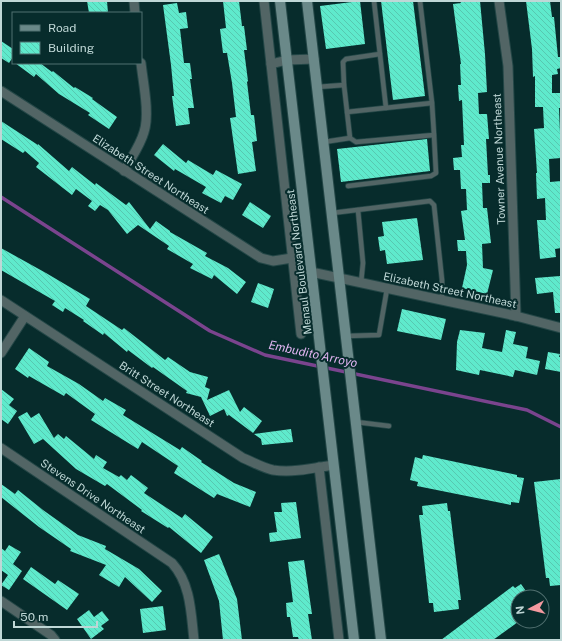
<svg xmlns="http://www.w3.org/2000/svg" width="562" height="641" viewBox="0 0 562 641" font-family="'Public Sans',sans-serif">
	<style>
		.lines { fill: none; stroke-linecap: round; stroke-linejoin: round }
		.stream { stroke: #7a448e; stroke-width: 3.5 }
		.building { fill: url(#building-back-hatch) }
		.service-casing { stroke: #244747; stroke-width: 6 }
		.minor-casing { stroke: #244747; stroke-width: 11 }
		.secondary-casing { stroke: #244747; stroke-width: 12 }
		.service { stroke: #526565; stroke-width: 4.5 }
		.minor { stroke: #526565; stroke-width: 9 }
		.secondary { stroke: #6a8989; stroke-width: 10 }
		.labels { text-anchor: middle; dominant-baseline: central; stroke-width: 4; stroke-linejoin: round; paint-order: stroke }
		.street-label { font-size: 11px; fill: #bfd7d6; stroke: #072c2c }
		.water-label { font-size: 12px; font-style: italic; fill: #e1b5f2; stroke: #072c2c }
	</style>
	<defs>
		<pattern id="building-back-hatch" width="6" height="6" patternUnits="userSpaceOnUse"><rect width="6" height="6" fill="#5feacc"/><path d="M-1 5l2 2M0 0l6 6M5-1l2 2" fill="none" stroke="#57c8b0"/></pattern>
	</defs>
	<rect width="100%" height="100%" fill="#072c2c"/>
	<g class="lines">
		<polyline class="stream" points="1,197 210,331 265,355 527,410 561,427"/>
	</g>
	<g class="building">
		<polygon points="87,1 107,1 108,13 89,13"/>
		<polygon points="223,1 239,1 242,26 244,26 247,50 244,50 248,81 247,82 251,115 254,115 257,141 252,142 256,171 238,174 230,118 236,117 232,83 227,53 223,53 220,29 226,28"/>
		<polygon points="360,1 365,44 326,49 320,6"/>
		<polygon points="381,1 413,1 425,96 393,100"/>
		<polygon points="460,1 480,1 485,54 487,92 478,93 479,114 487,114 489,139 486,139 488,175 490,175 490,183 482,183 483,208 487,208 491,243 482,244 483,268 493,270 487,294 462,288 467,265 466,251 458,251 457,240 465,240 461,211 467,210 466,189 461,189 460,170 454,170 453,158 462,157 461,145 464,145 462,100 459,101 458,85 461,85 460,64 461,64 453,4 461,3"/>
		<polygon points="526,1 550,1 552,17 554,17 558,57 561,57 561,68 557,69 558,74 552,75 552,93 561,93 561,108 559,108 561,158 549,159 550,182 561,181 561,248 555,249 556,257 540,259 537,220 546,220 545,198 537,199 536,173 537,173 534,129 544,128 543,107 535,107 535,76 533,77 532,49"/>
		<polygon points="177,3 179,13 186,12 188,28 180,29 184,63 190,63 192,79 190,79 194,108 188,108 190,124 176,126 172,96 174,96 171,65 163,5"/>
		<polygon points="1,41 13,49 13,57 9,63 1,58"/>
		<polygon points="15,63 40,63 52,72 53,71 74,88 75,87 93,98 92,99 117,117 109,129 88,115 90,113 59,94 36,74 34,77"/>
		<polygon points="1,121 38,145 38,144 69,171 72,167 95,185 96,183 126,205 129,202 150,229 156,221 170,231 170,232 207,253 205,256 228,268 246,282 237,294 214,275 212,279 190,268 193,264 167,249 169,246 138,225 127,234 108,210 100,205 95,211 88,206 92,201 76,189 72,195 36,167 39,163 25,151 23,153 1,139"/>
		<polygon points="427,139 430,171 341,182 337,149"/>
		<polygon points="163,144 186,163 188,160 213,175 216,170 242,184 233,200 225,196 221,203 202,193 206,187 175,169 174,171 154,155"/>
		<polygon points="250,202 271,216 263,228 242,215"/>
		<polygon points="417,218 423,260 387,264 385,250 380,251 378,237 384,236 382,222"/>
		<polygon points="1,248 46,273 90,299 86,306 122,330 124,328 165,360 168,357 190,372 208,377 205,387 210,389 207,400 229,390 240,412 244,407 262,421 253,433 229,415 227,416 224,409 210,416 201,397 186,393 187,391 153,367 152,368 128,350 127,352 104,333 103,335 83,321 84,320 65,308 63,312 52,305 55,301 1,270"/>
		<polygon points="560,276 561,313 555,313 553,292 537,294 535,278"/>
		<polygon points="258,283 274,289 268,308 251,302"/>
		<polygon points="402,309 446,319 441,340 397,331"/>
		<polygon points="460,330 485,333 482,348 502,352 506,330 516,332 513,344 528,347 526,358 540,361 537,375 515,370 513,377 480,370 479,375 456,370 457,342"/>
		<polygon points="29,348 49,362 47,366 79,384 103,401 105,398 126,410 123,415 180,450 182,447 202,461 201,462 234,483 256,492 250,507 217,494 214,498 174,473 178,466 142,442 138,449 91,420 95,414 66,393 64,396 29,376 28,378 15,369"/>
		<polygon points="548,352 560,354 559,357 561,357 561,372 545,369"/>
		<polygon points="1,389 14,399 9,405 17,411 8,424 1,419"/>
		<polygon points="27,412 31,418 39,413 54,438 58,434 64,439 66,436 94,459 96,455 107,462 103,468 119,477 121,475 127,480 131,475 148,488 144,493 182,518 185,514 213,537 201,553 169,527 168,528 141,511 142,510 107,484 105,486 76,469 43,439 34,444 18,417"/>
		<polygon points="291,429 293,442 262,445 261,439 254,434"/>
		<polygon points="423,455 517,475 517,477 524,478 519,503 511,502 511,505 417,486 418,482 410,480 415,457 422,459"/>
		<polygon points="561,479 561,585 550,586 549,578 546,578 534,482"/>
		<polygon points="1,484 15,494 18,490 43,510 78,535 106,546 105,549 139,569 162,591 152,602 125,577 119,587 99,575 106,565 70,551 71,549 39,527 1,497"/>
		<polygon points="296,502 301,538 270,542 269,533 277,532 274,512 282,512 281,503"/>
		<polygon points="447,503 448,511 450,511 461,600 458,600 459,609 434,612 433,603 429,603 419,515 423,515 422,506"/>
		<polygon points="9,545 21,552 13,564 22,571 9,590 1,585 8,575 1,570 1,548 5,551"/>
		<polygon points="219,554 237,599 242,640 223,640 219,601 204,560"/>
		<polygon points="304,560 312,614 308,614 312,640 299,640 298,637 293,637 290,617 287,617 286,603 293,602 288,562"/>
		<polygon points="31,567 55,584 58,580 79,594 67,610 23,579"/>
		<polygon points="521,584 530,597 518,597 518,622 493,640 441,640 513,586 515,588"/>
		<polygon points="163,606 166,630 143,633 140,609"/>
		<polygon points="89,610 94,617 102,611 109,620 101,626 104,629 91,639 77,619"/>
	</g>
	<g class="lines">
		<g class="service-casing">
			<g id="service">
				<polyline points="374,1 386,108"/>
				<polyline points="344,85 343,62 346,59 380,54"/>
				<polyline points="317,87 344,85 350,138 356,142 434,135 432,103 420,1"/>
				<polyline points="347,112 432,103"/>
				<polyline points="324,142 350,138"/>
				<polyline points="348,186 431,176 436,173 434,135"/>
				<polyline points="358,210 363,263 361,283"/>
				<polyline points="332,213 430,201 434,205 442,280 442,300"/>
				<polyline points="346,336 379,335 387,289"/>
				<polyline points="356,422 389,426"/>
			</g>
		</g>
		<g class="minor-casing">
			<g id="minor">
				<polyline points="134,1 135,13"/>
				<polyline points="264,1 301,334"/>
				<polyline points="499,1 508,66 516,316"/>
				<polyline points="271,64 287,60 314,59"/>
				<polyline points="1,91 261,258 273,261 292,258"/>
				<path d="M124,171C131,158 140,146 144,132C150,114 143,82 141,63"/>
				<polyline points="311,272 516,316 561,328"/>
				<path d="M1,300L243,458C253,462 263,468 273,470C293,473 314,468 333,465"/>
				<polyline points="1,353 25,316"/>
				<path d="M1,448L172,563C191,584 191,613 194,640"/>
				<polyline points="319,467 339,640"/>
				<polyline points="1,601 51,635 55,640"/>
			</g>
		</g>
		<g class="secondary-casing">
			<g id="secondary">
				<polyline points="280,1 354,640"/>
				<polyline points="307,1 381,640"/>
			</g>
		</g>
		<use href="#service" class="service"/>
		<use href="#minor" class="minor"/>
		<use href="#secondary" class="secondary"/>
	</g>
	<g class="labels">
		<g class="street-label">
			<text transform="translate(499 159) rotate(-92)">Towner Avenue Northeast</text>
			<text transform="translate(151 174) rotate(33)">Elizabeth Street Northeast</text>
			<text transform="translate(299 262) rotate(-97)">Menaul Boulevard Northeast</text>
			<text transform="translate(450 290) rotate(12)">Elizabeth Street Northeast</text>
			<text transform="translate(167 394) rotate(33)">Britt Street Northeast</text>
			<text transform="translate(93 496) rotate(34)">Stevens Drive Northeast</text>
		</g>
		<g class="water-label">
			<text transform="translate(313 354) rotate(12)">Embudito Arroyo</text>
		</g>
	</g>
	<rect width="562" height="641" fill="none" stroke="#bfd7d6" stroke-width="4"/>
	<rect x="12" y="12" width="130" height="52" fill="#072c2c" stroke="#517070"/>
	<rect x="20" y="25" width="20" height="6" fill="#6a8989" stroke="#517070"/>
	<text x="48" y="32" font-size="12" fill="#bfd7d6">Road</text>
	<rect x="20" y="42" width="20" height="12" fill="url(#building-back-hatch)" stroke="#517070"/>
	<text x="48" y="52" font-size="12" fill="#bfd7d6">Building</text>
	<g transform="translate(530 609) rotate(263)"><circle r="19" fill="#072c2c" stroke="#517070"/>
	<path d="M0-3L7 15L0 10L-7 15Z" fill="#f49aa0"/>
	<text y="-6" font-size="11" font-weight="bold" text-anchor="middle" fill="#bfd7d6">N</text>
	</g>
	<path d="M14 621v6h83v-6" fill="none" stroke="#bfd7d6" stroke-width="2"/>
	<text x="20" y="621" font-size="12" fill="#bfd7d6" stroke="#072c2c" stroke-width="3" paint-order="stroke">50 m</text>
</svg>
